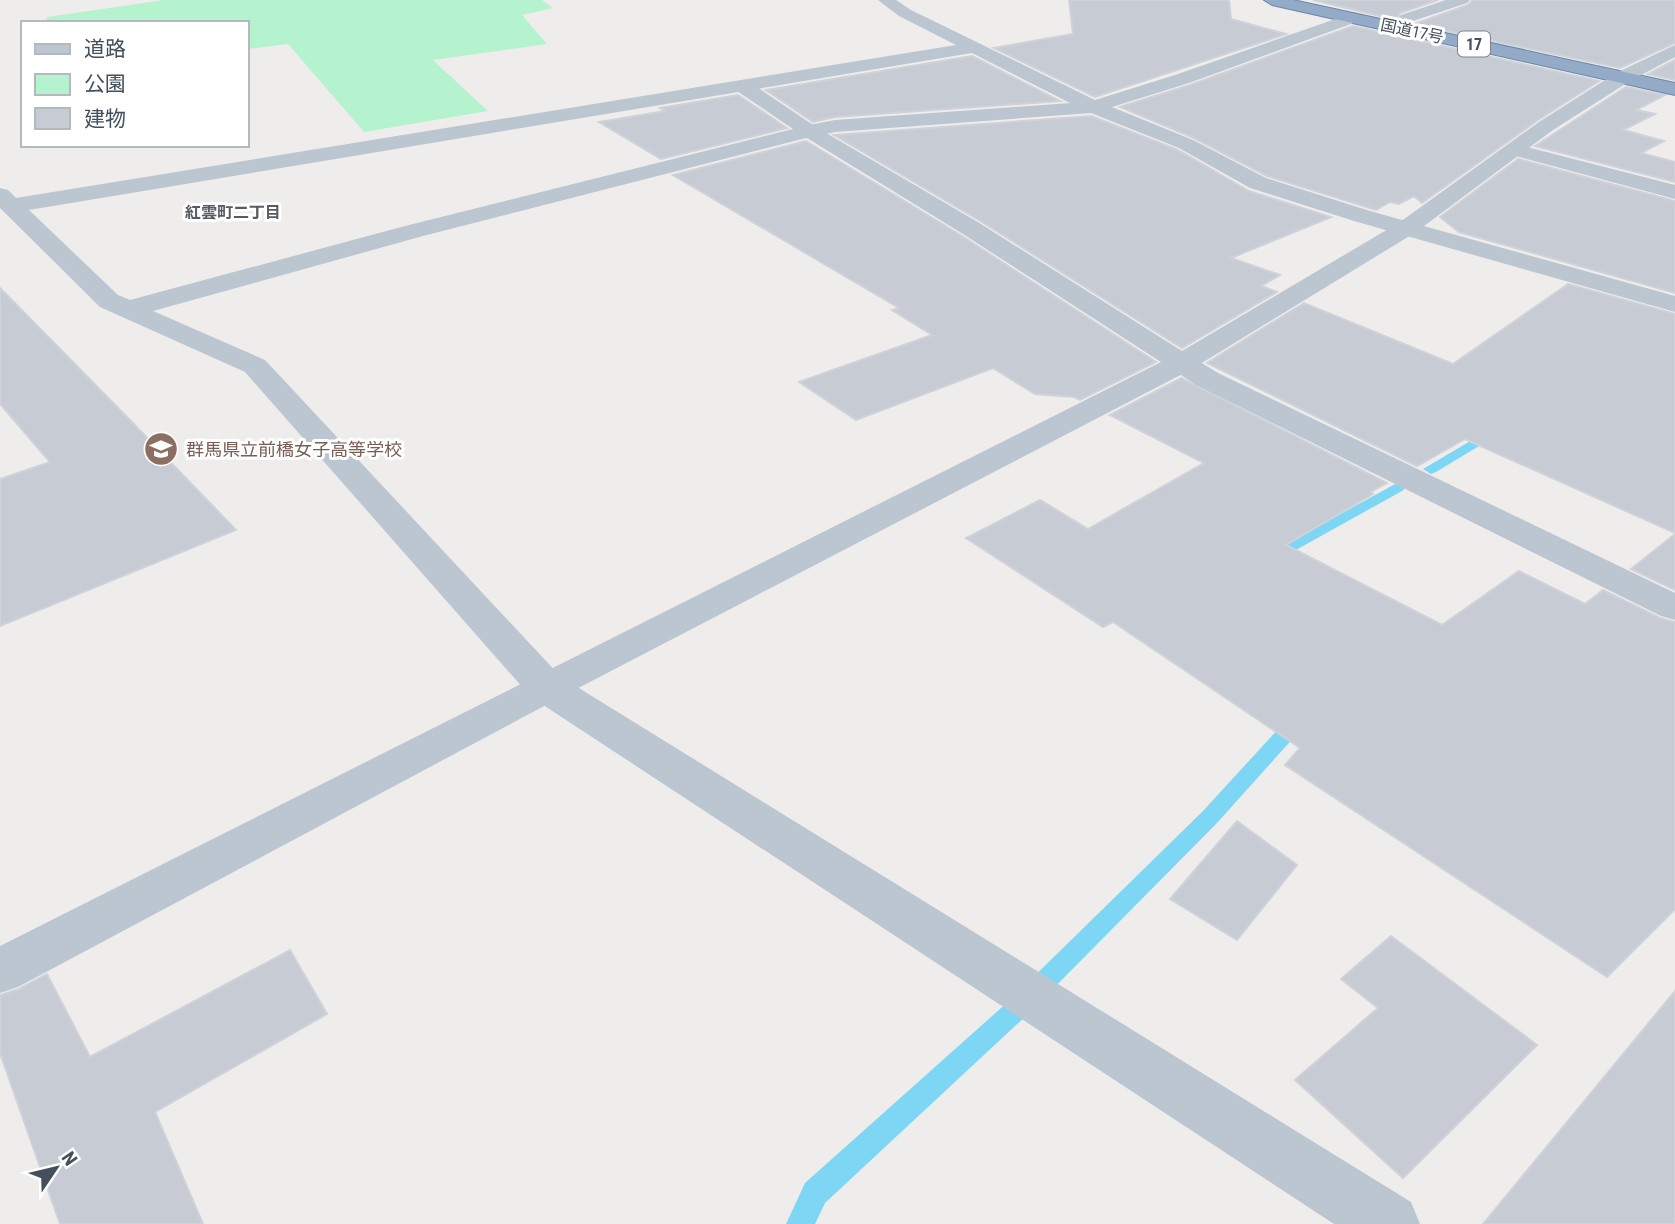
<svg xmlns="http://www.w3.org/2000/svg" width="1675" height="1224" viewBox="0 0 1675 1224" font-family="'Roboto Condensed','Noto Sans JP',sans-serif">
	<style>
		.green { fill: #b5f3cf }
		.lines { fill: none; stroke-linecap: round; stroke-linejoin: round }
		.stream { fill: #7dd7f4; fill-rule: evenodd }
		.building { fill: #c7cbd3; stroke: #cfd2d9; stroke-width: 2 }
		.trunk-casing { stroke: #6a87ac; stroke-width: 2 }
		.minor { fill: #bbc6d0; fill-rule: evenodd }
		.tertiary { fill: #bbc6d0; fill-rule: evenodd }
		.trunk { fill: #94abc8; fill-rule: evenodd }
		.labels { text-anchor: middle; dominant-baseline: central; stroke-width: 6; stroke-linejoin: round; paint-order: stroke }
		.far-street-label { font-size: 16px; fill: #434f5b; stroke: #fff }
		.shield { fill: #fff; stroke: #7b848c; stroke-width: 2 }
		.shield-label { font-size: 16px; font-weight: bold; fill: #434f5b }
		.far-neighbourhood-label { font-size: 16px; font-weight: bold; fill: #585c62; stroke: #fff }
		.education-label { font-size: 18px; fill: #785e54; stroke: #fff; text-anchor: start }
	</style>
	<rect width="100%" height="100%" fill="#efecec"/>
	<polygon class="green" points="164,0 542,0 553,8 522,15 547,44 433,60 488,111 364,132 288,44 247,49 247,23 46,23 47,17"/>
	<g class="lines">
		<g class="stream">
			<polygon points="1494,427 1499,428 1501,431 1499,434 1436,472 1431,474 1423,469"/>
			<polygon points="1397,483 1402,485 1405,488 1402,491 1276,561 1270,562 1262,557"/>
			<polygon points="1298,713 1305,715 1308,720 1305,725 1217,823 1028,1014 825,1203 815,1224 786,1224 805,1183 1010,1000 1203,811 1291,715"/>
		</g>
	</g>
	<g class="building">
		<polygon points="1069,0 1229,0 1231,19 1286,34 1095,97 994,48 1073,34"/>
		<polygon points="1313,0 1438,0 1400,13 1397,20"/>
		<polygon points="1473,0 1675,0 1675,43 1620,68 1414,24 1468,5"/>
		<polygon points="1353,26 1599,81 1538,120 1422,203 1414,196 1399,204 1390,202 1376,210 1267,176 1194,138 1120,107 1190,85"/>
		<polygon points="972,56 1060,101 835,117 813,122 766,90"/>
		<polygon points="1675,60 1675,80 1648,74"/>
		<polygon points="1626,87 1665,95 1636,110 1655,114 1623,130 1664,141 1641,153 1675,162 1675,182 1535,146"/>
		<polygon points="738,95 787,128 661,159 599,122 665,111 660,108"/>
		<polygon points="1091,116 1178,150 1249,191 1331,217 1231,258 1280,275 1261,286 1277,292 1182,348 982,222 834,135"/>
		<polygon points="806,141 962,236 1156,362 1080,400 1074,397 1035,394 993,368 856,420 799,382 932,335 892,310 899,308 673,175"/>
		<polygon points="1518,159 1675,201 1675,293 1459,232 1440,217"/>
		<polygon points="1568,284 1675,314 1675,533 1465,439 1417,466 1207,363 1304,303 1453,364"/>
		<polygon points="0,288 128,418 236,530 0,626 0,479 50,462 0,404"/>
		<polygon points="1181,378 1387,483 1370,492 1373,494 1286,545 1442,625 1519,571 1585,604 1603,590 1660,618 1675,622 1675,909 1607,977 1285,765 1300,748 1113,622 1103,627 966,538 1040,500 1088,529 1204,463 1110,415"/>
		<polygon points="1675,534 1675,590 1631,569"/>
		<polygon points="1237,821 1297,865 1237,940 1170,899"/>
		<polygon points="1391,936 1537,1045 1403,1178 1295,1080 1378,1008 1341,979"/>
		<polygon points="290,950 327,1014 155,1112 203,1224 60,1224 0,1053 0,995 19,989 47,974 90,1057"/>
		<polygon points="1675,991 1675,1224 1483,1224"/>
	</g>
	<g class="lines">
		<g class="trunk-casing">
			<polygon id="trunk" points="1264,0 1293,0 1675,83 1675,95 1272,5"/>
		</g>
		<g class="minor">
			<path d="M878,0H896L911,10L1095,100L1175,75L1347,15H1359L1361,18L1359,21L1189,83L1112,107L1193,140L1266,178L1370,211L1675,296V312L1354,221L1250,188L1179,148L1091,113L835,132L810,137L423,236L153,311L265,360L561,677L1411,1202L1420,1224H1334L531,697L245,372L100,307L0,208V188L8,190L16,198L956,45L899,16ZM972,53L1070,103L835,120L809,125L405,226L130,300L118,295L29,210Z"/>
			<polygon points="1446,0 1470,0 1467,3 1413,21 1401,21 1399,18 1401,15"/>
			<polygon points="1515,144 1675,185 1675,199 1508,154 1504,150 1508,146"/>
			<polygon points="1182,354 1192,357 1218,373 1675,593 1675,620 1661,616 1196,385 1172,369 1167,363 1172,357"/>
		</g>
		<polygon class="tertiary" points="1675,45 1675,57 1630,81 1553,130 1416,232 1192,369 561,697 18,987 0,993 0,946 1161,362 963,234 802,135 734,89 732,85 734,81 748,81 816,127 981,224 1182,351 1400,222 1539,122 1616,73"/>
		<use href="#trunk" class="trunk"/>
	</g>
	<defs>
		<g id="school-disc" transform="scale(1.75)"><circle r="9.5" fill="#8d6e63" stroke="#fff"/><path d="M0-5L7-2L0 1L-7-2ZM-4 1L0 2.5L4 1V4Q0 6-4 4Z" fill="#fff"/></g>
	</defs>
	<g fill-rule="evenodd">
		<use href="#school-disc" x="161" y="449"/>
	</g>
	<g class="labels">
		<g class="far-street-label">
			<text transform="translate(1412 31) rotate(12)">国道17号</text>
		</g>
		<rect class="shield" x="1458" y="31.5" width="32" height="25" rx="5"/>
		<g class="shield-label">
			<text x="1474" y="44">17</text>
		</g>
		<g class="far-neighbourhood-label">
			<text x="233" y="212">紅雲町二丁目</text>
		</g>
		<g class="education-label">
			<text x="186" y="449">群馬県立前橋女子高等学校</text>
		</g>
	</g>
	<rect x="21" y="21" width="228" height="126" fill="#ffffff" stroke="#b4b9bd" stroke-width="2"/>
	<rect x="35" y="44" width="35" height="10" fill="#bbc6d0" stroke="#b4b9bd" stroke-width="2"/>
	<text x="84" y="56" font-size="21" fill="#434f5b">道路</text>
	<rect x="35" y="74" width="35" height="21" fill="#b5f3cf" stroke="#b4b9bd" stroke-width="2"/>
	<text x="84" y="91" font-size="21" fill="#434f5b">公園</text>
	<rect x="35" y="108" width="35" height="21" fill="#c7cbd3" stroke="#b4b9bd" stroke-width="2"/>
	<text x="84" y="126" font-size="21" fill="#434f5b">建物</text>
	<g transform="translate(56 1168) rotate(55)" stroke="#ffffff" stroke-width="5" paint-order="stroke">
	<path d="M0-5L12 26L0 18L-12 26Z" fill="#434f5b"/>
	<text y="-10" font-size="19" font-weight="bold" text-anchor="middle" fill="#434f5b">N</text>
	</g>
</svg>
